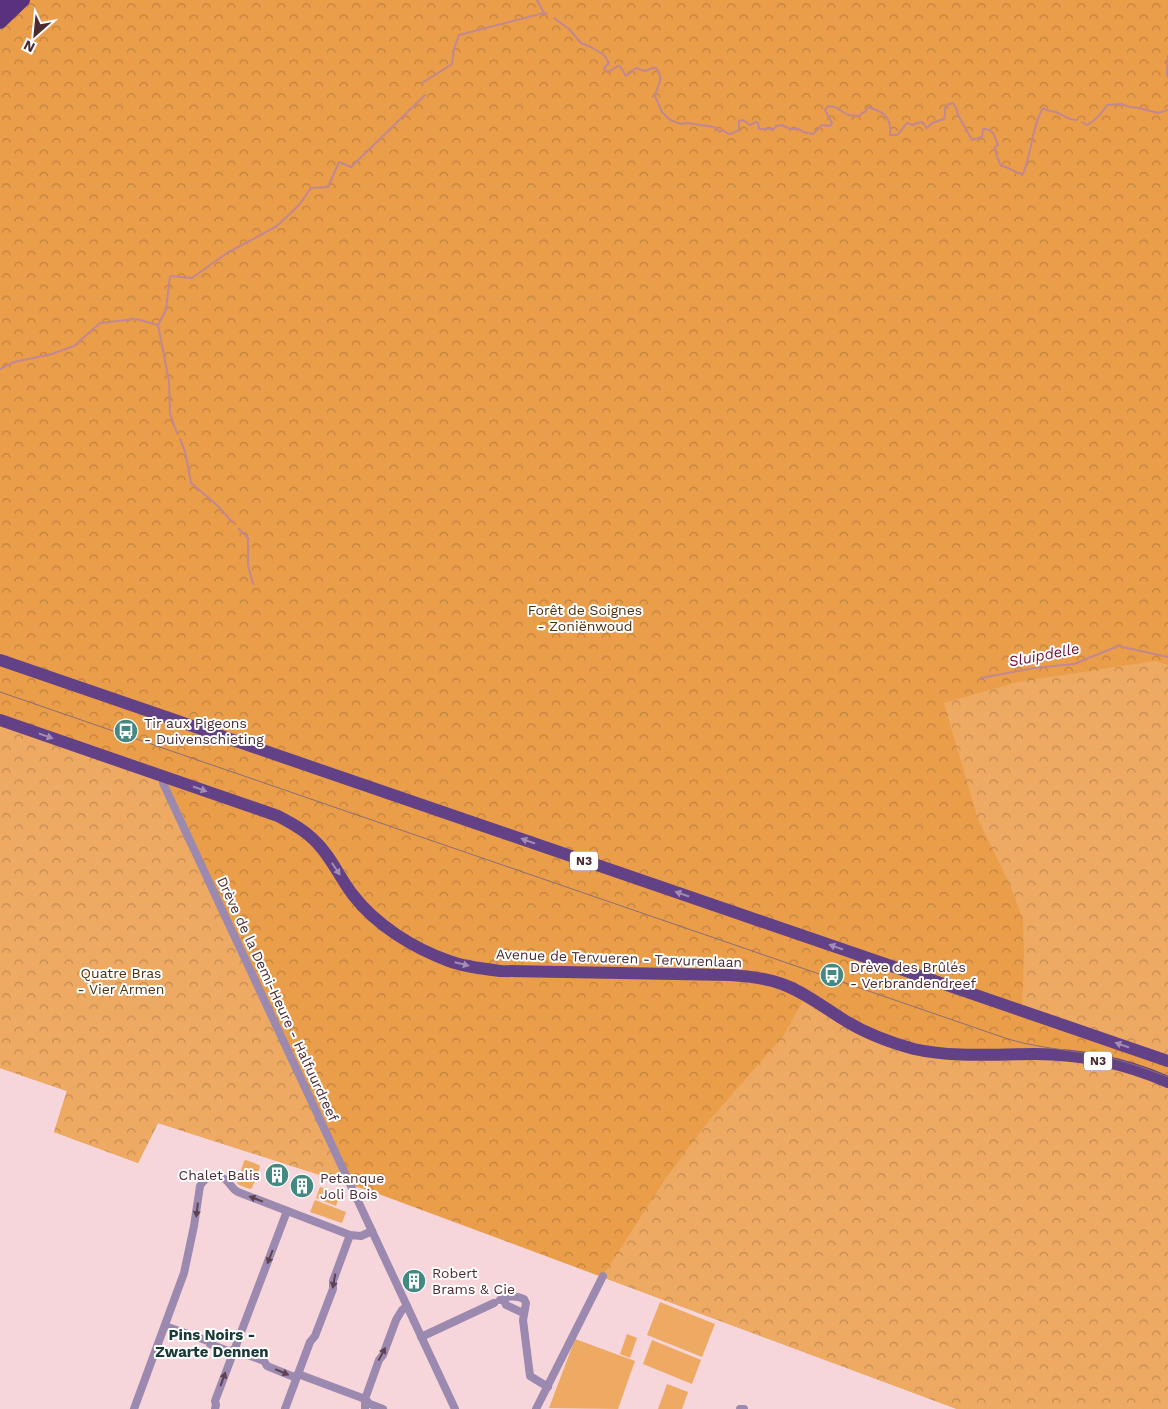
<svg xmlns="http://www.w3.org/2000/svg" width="1168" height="1409" viewBox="0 0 1168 1409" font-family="'Work Sans',sans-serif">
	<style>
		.green { fill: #eeaa63 }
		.forest { fill: url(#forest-crowns) }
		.park { fill: url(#park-crowns) }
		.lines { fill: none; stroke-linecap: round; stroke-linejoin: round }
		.stream { stroke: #c18793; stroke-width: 2 }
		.minor { stroke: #9b89b0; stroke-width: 8 }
		.primary { stroke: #634186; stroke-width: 12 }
		.trunk { stroke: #59327e; stroke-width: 14 }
		.tram { stroke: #8d6d74; stroke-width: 1 }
		.oneway { fill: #a18db6 }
		.oneway2 { fill: #5f4252 }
		.labels { text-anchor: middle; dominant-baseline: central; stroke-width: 4; stroke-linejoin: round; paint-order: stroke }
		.shield { fill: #fff; stroke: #816b70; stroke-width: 1 }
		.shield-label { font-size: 12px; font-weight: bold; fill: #4b2b32 }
		.park-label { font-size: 14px; fill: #4f300d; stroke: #fff }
		.poi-label { font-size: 14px; fill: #4b2b32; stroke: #fff; text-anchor: start }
		.street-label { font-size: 14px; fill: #4b2b32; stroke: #fff }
		.water-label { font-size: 15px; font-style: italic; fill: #721135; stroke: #fff }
		.neighbourhood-label { font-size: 15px; font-weight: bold; fill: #193a36; stroke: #fff }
	</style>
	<defs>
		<pattern id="forest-crowns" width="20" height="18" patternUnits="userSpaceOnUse" patternTransform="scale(1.25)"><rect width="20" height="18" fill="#eb9e4a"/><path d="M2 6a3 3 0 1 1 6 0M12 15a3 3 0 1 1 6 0" fill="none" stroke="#c0813e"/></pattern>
		<pattern id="park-crowns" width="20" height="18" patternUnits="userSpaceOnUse" patternTransform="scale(1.25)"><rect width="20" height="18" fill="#eeaa63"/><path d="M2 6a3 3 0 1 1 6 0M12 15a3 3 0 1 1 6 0" fill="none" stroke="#c38b52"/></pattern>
	</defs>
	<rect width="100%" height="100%" fill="#f6d5db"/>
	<g class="green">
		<polygon points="246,1160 259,1165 260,1167 252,1188 250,1189 239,1185 237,1183 244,1161"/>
		<polygon points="320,1187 340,1194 336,1206 316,1198"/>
		<polygon points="315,1200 346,1212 342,1223 310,1212"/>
		<polygon points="660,1302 715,1324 702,1357 647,1335"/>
		<polygon points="627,1334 637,1338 630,1358 620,1354"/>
		<polygon points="575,1339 635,1361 618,1409 549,1408"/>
		<polygon points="652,1340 701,1360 692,1384 643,1364"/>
		<polygon points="667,1384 688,1392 682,1409 658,1409"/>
	</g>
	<polygon class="forest" points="0,0 1168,0 1168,1409 957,1409 376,1193 158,1123 138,1163 54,1132 67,1091 0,1068"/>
	<g class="park">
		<polygon points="1155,661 1168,665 1168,1061 1022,1010 1024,956 1023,921 1012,889 978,819 944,703 1018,682"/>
		<polygon points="0,726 164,782 351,1185 158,1123 138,1163 54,1132 67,1091 0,1068"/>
		<polygon points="804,999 875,1041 1089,1063 1127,1073 1168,1088 1168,1409 957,1409 602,1277 664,1181 707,1123 784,1035"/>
	</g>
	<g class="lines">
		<g class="stream">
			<polyline points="537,0 544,13"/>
			<path d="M554,18L569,29L581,43L591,47L604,55L609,63L605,67L604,69L608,72L618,66H620L626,76L636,68L645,71L653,68H656C665,81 657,84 655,96L662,112L670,120L681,124L687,123L714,127L720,132L723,130C731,137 731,133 739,130V121L743,120L750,125L756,122L758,123L759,129H774L776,126L782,125L790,129H799L803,132L813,134L822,125L830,126L832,123L825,110L828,106L835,107L848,115L860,116L862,113L865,112L868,107C879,111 888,113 890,126C890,129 890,132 890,135H897C902,132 903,126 907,123L913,125L917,123L922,122L927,128L932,123L944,119L945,115V108L949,104L953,103L956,108L958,115L972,140L982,137L983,129C993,128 995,137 998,145L995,147C994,151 999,161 1001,166C1009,166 1015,174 1023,174C1032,153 1032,126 1043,108C1048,112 1052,110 1058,113C1064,116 1069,120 1076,120"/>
			<polyline points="1168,56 1167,74 1168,77"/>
			<polyline points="422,83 452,64 454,49 459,35 544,13 547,14"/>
			<path d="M1082,122L1087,125C1097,119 1101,114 1107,105L1121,104L1130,107L1139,108L1158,113L1168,110"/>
			<polyline points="0,369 14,362 52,354 74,346 100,323 136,319 158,325"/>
			<polyline points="177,433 170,414 169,381 158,325 166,310 170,276 192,278 227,253 277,226 299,205 311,188 328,187 339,162 351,167 425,95"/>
			<polyline points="180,439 185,451 191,483 217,505 232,522"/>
			<polyline points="239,529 248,538 248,565 253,584"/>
			<polyline points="981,678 1034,668 1074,664 1118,646 1168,657"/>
		</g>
		<g class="minor">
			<polyline points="165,778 163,783 455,1409"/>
			<path d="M500,1300H504L506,1297C512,1296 518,1296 524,1299L526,1303L523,1320L530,1376L548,1387"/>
			<polyline points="504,1300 506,1305 523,1313"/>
			<polyline points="165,1326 208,1341 210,1344 228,1351 234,1350 264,1361 267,1366 294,1377 298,1374 365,1399 370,1404 383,1409"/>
			<polyline points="421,1337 494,1303"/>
			<path d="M134,1409L184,1273L194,1226L200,1186C206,1176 216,1172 226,1180C230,1183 232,1189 238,1192L350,1235L361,1236L372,1231"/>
			<polyline points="215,1409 216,1405 215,1401 287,1211"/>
			<polyline points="285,1409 310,1342 315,1336 333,1289 333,1281 350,1235"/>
			<polyline points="365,1409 365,1399 379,1360 383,1355 396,1320 402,1310 407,1306"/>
			<polyline points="536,1409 603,1276"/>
			<polyline points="740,1409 744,1409"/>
		</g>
		<g class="primary">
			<polyline points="0,660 1168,1061"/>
			<path d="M0,720L278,816C291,823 303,829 313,839C330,854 339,877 353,895C376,925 413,948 449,961C465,967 484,969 501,971L730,975C748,976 765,978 782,984C804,992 822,1006 841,1018C864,1033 888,1042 914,1049C954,1058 995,1054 1035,1054C1080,1054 1127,1064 1168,1082"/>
		</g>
		<g class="trunk">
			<polyline points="0,8 9,0"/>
			<polyline points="0,22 23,0"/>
		</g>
		<path class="tram" d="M0,692L1005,1038C1033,1047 1061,1049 1090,1054C1116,1058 1143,1067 1168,1077"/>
	</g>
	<defs><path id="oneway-solid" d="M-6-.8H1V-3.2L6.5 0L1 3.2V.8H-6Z" transform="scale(1.25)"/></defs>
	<g class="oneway">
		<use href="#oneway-solid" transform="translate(46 736) rotate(19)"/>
		<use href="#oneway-solid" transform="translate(200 789) rotate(19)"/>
		<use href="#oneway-solid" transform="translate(528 841) rotate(-161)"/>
		<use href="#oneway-solid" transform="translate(336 869) rotate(56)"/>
		<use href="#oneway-solid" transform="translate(682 894) rotate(-161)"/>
		<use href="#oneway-solid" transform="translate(836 947) rotate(-161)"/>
		<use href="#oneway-solid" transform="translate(462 964) rotate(14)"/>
		<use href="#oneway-solid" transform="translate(1122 1045) rotate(-161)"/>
	</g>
	<g class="oneway2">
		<use href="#oneway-solid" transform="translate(256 1199) rotate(-159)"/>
		<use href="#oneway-solid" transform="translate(197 1210) rotate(97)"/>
		<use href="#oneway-solid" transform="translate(270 1257) rotate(111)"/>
		<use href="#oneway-solid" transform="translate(334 1281) rotate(100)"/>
		<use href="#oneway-solid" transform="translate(382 1354) rotate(-62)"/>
		<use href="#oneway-solid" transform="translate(282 1372) rotate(23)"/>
		<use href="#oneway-solid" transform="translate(223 1379) rotate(-70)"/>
	</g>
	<defs>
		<g id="bus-disc" transform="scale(1.25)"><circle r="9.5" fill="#438981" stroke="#fff"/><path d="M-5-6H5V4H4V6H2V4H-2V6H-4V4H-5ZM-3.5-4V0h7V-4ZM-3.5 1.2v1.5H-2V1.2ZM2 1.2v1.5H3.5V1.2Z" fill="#fff"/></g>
		<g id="building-disc" transform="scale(1.25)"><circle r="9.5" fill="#438981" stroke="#fff"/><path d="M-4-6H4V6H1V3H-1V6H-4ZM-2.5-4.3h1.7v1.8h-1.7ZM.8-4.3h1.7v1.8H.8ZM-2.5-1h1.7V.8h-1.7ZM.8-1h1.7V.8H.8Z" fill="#fff"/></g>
	</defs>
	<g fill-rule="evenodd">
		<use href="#bus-disc" x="126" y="731"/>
		<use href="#bus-disc" x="832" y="975"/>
		<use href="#building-disc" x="277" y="1175"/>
		<use href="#building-disc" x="302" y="1186"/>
		<use href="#building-disc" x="414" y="1281"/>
	</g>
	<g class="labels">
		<g class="shield">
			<rect x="570" y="851.5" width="28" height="19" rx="4"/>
			<rect x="1084" y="1051.5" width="28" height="19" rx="4"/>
		</g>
		<g class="shield-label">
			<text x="584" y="861">N3</text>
			<text x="1098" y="1061">N3</text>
		</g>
		<g class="park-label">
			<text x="585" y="610">Forêt de Soignes<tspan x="585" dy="16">- Zoniënwoud</tspan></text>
			<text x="121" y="973">Quatre Bras<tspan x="121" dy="16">- Vier Armen</tspan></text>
		</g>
		<g class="poi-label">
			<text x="144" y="723">Tir aux Pigeons<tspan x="144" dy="16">- Duivenschieting</tspan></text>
			<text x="850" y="967">Drève des Brûlés<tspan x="850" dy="16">- Verbrandendreef</tspan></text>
			<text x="260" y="1175" text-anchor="end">Chalet Balis</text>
			<text x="320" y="1178">Petanque<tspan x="320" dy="16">Joli Bois</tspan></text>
			<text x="432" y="1273">Robert<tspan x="432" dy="16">Brams &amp; Cie</tspan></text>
		</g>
		<g class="street-label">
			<text transform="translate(619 958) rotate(2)">Avenue de Tervueren - Tervurenlaan</text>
			<text transform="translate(278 999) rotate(65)">Drève de la Demi-Heure - Halfuurdreef</text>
		</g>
		<g class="water-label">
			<text transform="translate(1044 655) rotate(-11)">Sluipdelle</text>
		</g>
		<g class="neighbourhood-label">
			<text x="212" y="1335">Pins Noirs -<tspan x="212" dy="17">Zwarte Dennen</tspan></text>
		</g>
	</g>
	<g transform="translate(35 35) rotate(207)" stroke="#ffffff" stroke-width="4" paint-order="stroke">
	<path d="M0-4L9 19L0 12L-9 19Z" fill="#4b2b32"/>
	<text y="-8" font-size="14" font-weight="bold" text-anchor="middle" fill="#4b2b32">N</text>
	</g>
</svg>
